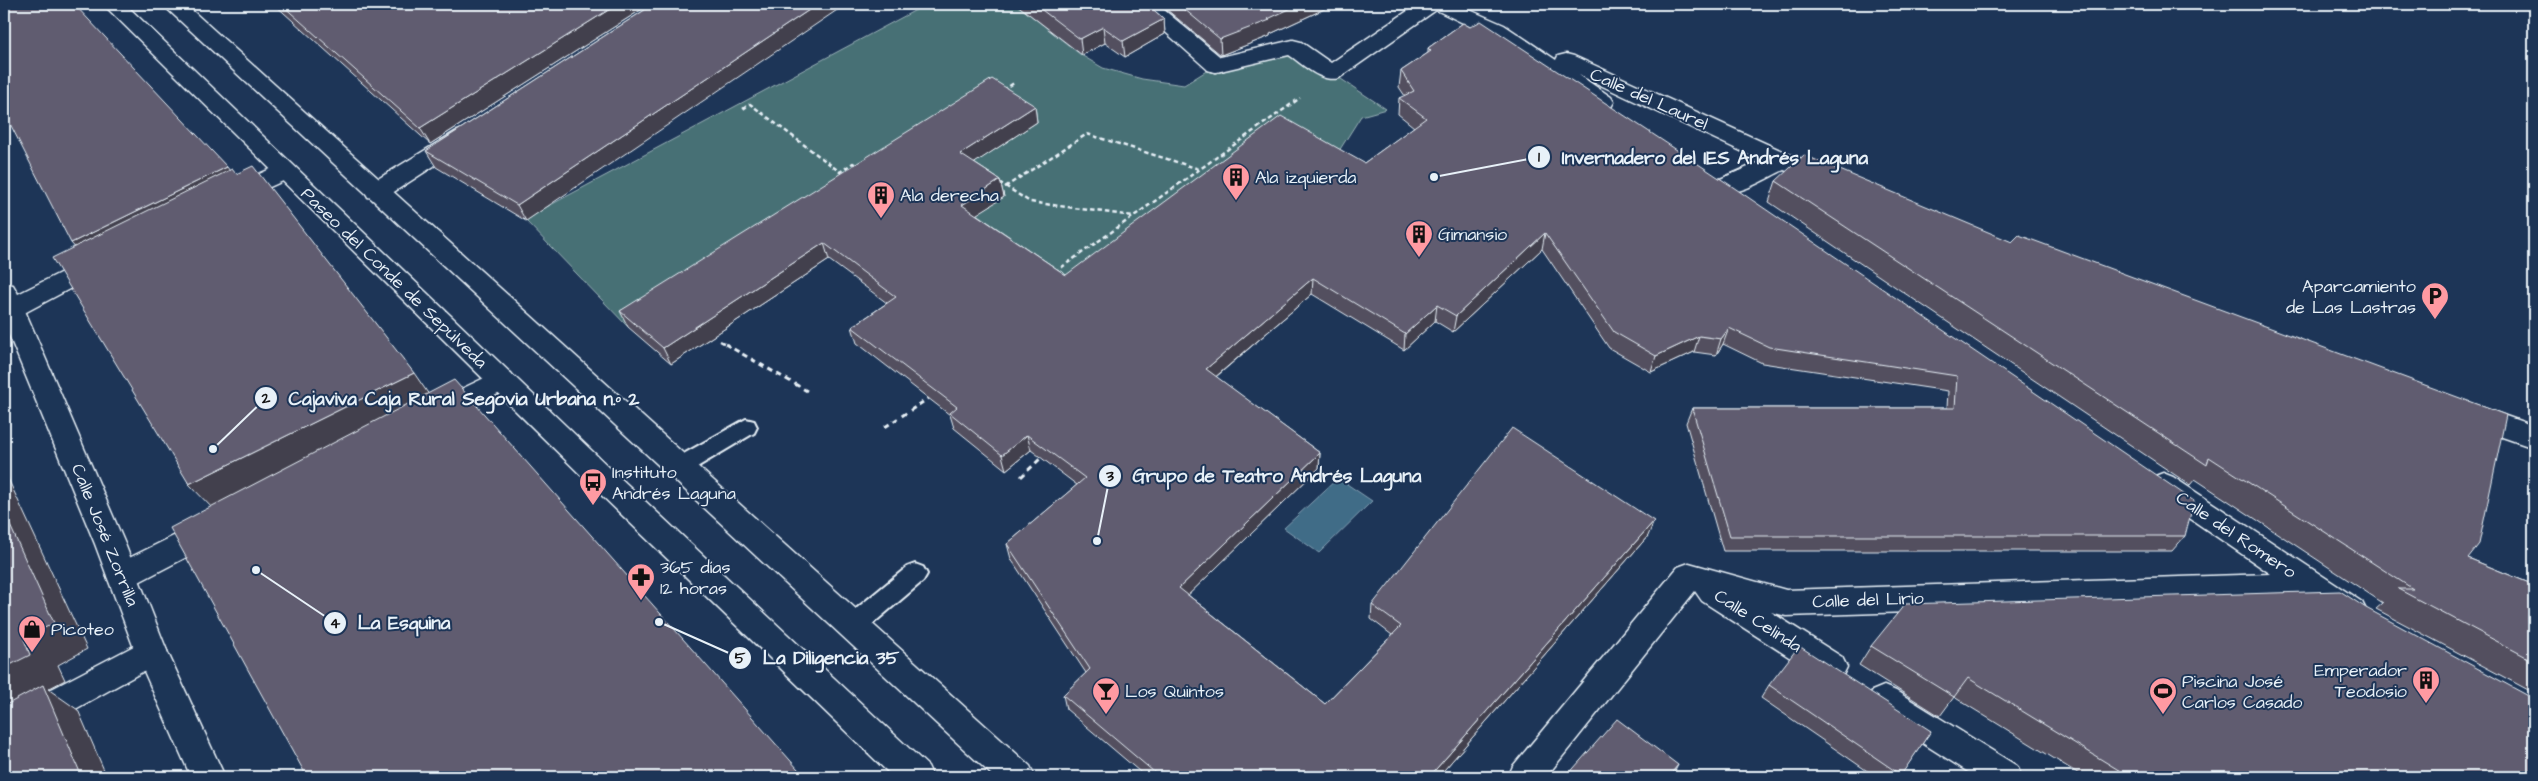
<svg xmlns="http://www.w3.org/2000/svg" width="2538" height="781" viewBox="0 0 2538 781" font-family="'Architects Daughter',sans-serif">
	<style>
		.green { fill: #477075; stroke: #98b0b6 }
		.water { fill: #416c87; stroke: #84a1b4 }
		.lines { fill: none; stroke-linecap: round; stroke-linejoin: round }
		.service-casing { stroke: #e8f1f8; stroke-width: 4 }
		.pedestrian-casing { stroke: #e8f1f8; stroke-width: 3 }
		.minor-casing { stroke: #e8f1f8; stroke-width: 3 }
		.tertiary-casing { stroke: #e8f1f8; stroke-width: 3 }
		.primary-casing { stroke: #e8f1f8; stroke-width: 3 }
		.path-far1 { stroke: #e8f1f8; stroke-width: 2.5; stroke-dasharray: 4.5 3; stroke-linecap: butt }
		.path { stroke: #e8f1f8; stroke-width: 3; stroke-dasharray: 5.5 4.5; stroke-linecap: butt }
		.service { fill: #1d3557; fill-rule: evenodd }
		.pedestrian { fill: #1d3557; fill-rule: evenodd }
		.minor { fill: #1d3557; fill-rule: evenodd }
		.tertiary { fill: #1d3557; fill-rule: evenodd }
		.primary { fill: #1d3557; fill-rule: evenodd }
		.wall { fill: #534f5f; stroke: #e8f1f8 }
		.shaded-wall { fill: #43404e; stroke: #e8f1f8 }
		.building { fill: #605c6f; stroke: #e8f1f8 }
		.labels { text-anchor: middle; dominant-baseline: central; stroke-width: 4; stroke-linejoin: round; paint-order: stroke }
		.street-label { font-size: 18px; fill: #e8f1f8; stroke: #1d3557 }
		.poi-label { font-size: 18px; fill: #e8f1f8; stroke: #1d3557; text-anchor: start }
		.leader { fill: none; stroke: #e8f1f8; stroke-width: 2 }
		.callout-dot { fill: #e8f1f8; stroke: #1d3557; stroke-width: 2 }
		.mark-label { font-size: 15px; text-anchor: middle; font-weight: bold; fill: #111 }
		.callout-label { font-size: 19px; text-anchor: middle; font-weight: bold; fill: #e8f1f8; stroke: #1d3557; stroke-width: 4; stroke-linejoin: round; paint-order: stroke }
	</style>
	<rect width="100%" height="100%" fill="#1d3557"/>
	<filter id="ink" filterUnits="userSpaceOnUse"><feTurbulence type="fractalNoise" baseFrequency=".02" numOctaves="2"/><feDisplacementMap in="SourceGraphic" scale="10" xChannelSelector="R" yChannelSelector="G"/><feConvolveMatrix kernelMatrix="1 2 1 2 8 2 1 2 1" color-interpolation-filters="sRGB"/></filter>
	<g filter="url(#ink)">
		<polygon class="green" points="927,4 1016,4 1081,55 1103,68 1142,79 1184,85 1216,65 1293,47 1386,109 1361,116 1332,162 1069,291 870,174 628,327 526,221 543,209"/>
		<polygon class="water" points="1338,478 1372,501 1319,553 1284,528"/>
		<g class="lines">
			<g class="service-casing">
				<g id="service">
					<polygon points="746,419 754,421 757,427 754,433 687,473 679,476 671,473 668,467 671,461"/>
					<polygon points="915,564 923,567 927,574 923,581 863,632 854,636 845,632 842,625 845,618 907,567"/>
				</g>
			</g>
			<g class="pedestrian-casing">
				<path id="pedestrian" d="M1418,4H1443L1439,8L1339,78C1321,83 1304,65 1289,55L1216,72L1208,70L1205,65L1208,60L1293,40L1301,42L1331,63Z"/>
			</g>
			<g class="minor-casing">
				<g id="minor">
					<polygon points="1134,4 1157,4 1224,60 1227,65 1224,70 1216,72 1208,70"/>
					<path d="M1428,4H1456L1504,25L1556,60L1558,56L1566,54L1574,56L1791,155L1836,171L1840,177L1836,183L1828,185L1784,170C1766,178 1739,197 1718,192L1715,186L1718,180L1762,161L1579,75L1611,97L1614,102L1611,107L1603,109L1595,107L1488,35L1432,8Z"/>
					<polygon points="463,129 471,132 475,137 471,142 386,197 377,199 368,197 365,191 368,185 455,132"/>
					<polygon points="284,163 292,165 296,171 292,177 230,205 221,203 218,197 221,191"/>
					<polygon points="98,254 107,257 111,263 107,269 13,319 4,322 4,301"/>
					<polygon points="501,370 511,373 515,380 511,387 446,422 436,425 426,422 422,414 426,406"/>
					<polygon points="2469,403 2534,426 2534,448 2459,422 2455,414 2459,406"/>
					<polygon points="2163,473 2173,477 2362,602 2367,612 2362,622 2351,625 2340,622 2307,599 1786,616 1771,612 1842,657 1847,667 1842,677 1831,681 1820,677 1702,601 1695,591 1546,777 1508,777 1513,766 1678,567 1689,563 1786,590 2271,574 2153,493 2148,485 2153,477"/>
					<polygon points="214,516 225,519 229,528 225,537 133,585 122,589 111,585 107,576 111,567"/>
					<polygon points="151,637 162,641 167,651 162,661 16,742 4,746 4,714"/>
					<polygon points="1884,686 1896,691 2017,766 2022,777 1976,777 1872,711 1868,701 1872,691"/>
				</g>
			</g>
			<g class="tertiary-casing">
				<polygon id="tertiary" points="4,283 13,285 17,292 125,544 167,651 225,777 191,777 135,651 95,544 4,323"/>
			</g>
			<g class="primary-casing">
				<g id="primary">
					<polygon points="103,4 125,4 614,472 928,766 933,777 893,777 594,488"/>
					<polygon points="162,4 185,4 1030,766 1035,777 994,777"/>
				</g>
			</g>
			<g class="path-far1">
				<polyline points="1003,90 1014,83"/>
				<polyline points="743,109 750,104 840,172 853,163 857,166"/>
				<polyline points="999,182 1030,202 1133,216"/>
				<polyline points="1005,187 1087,134 1199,169"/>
				<polyline points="1055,272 1300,98"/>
				<polyline points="720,341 728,345"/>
			</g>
			<g class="path">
				<polyline points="725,344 807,391"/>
				<polyline points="885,427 929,398"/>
				<polyline points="1021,477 1041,458"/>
			</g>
			<use href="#service" class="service"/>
			<use href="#pedestrian" class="pedestrian"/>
			<use href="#minor" class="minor"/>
			<use href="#tertiary" class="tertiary"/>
			<use href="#primary" class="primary"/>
		</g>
		<g class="wall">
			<polygon points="274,4 650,4 430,144"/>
			<polygon points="654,4 526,221 436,167 426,151"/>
			<polygon points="1016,4 1147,4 1164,19 1165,34 1125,57 1105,43 1082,55"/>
			<polygon points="1160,4 1335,4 1270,34 1270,36 1221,55"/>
			<polygon points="1463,23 2185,536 2172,551 1723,551 1686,423 1692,408 1947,408 1948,391 1762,363 1723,344 1716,355 1694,352 1651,372 1609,348 1542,249 1453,332 1435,321 1404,350 1312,294 1216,377 1320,453 1319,468 1188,595 1325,704 1392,635 1371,619 1372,605 1648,536 1438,777 1146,777 1066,709 1063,695 1086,673 1011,559 1007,544 1077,485 1031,450 1006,470 954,428 950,415 857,343 852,327 887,303 829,260 671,364 628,327 620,311 1035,106 1037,122 974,163 1000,180 1004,197 976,214 1066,275 1364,163 1414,127 1398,114 1399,98 1405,96 1399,87 1401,71 1428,53 1428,48"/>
			<polygon points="1776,181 2468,558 2534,585 2534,693 2376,609 2383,603 2195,479 2190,485 1769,202"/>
			<polygon points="2366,608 2534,777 2084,777 1954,697 1940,716 1859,665 1871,646"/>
			<polygon points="1769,685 1931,731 1899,777 1876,777 1761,698"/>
		</g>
		<g class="shaded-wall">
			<polygon points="618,4 650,4 430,144 420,128"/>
			<polygon points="818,4 846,4 526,221 517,205"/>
			<polygon points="1300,4 1335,4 1270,34 1270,36 1221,55 1220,39"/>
			<polygon points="1164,19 1165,34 1125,57 1123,41"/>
			<polygon points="1103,27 1105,43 1082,55 1080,39"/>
			<polygon points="1035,106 1037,122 964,170 960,154"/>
			<polygon points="227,167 239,183 85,259 71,243"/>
			<polygon points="1000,180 1004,197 966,221 962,205"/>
			<polygon points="1545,233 1542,249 1453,332 1456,316"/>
			<polygon points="824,243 829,260 671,364 663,348"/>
			<polygon points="1313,278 1312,294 1206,385 1206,369"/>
			<polygon points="1437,305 1435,321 1404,350 1405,334"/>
			<polygon points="1729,328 1723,344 1716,355 1721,339"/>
			<polygon points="1699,336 1694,352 1651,372 1656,356"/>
			<polygon points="414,373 434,402 216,512 189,484"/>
			<polygon points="1027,435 1031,450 1006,470 1002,455"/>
			<polygon points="1320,453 1319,468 1180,603 1179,588"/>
			<polygon points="4,470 87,649 58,665 65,680 48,689 78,710 107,777 82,777 4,712"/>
			<polygon points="1654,521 1648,536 1438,777 1429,777"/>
			<polygon points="1678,765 1672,777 1668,777"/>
		</g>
		<g class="building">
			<polygon points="4,4 74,4 227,167 71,243 4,112"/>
			<polygon points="281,4 618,4 420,128"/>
			<polygon points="654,4 818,4 517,205 426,151"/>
			<polygon points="1034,4 1147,4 1164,19 1123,41 1103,27 1080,39"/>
			<polygon points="1178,4 1300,4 1268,19 1270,20 1220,39"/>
			<polygon points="1481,21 1730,185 2194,501 2185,536 1730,536 1692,408 1955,408 1957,376 1769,347 1729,328 1721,339 1699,336 1656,356 1614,332 1545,233 1456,316 1437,305 1405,334 1313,278 1206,369 1320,453 1179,588 1325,704 1401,626 1372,605 1512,428 1654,521 1429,777 1160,777 1063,695 1090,669 1007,544 1085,478 1027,435 1002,455 950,413 957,407 852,327 896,297 824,243 663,348 620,311 992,79 1035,106 960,154 1000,180 962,205 1066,275 1281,116 1364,163 1426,118 1399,98 1414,91 1401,71 1431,51 1428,48 1463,23 1470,27"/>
			<polygon points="1804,155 2012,242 2019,235 2506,415 2479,544 2468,558 2534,585 2534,661 2398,589 2413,589 2209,457 2207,465 1776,181"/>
			<polygon points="253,166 414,373 189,484 52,258 232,169 236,174"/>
			<polygon points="454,380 805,777 307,777 170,528"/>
			<polygon points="4,512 54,623 24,639 30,655 4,668"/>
			<polygon points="2340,591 2366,608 2534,699 2534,777 2130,777 1968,678 1954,697 1871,646 1905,604"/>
			<polygon points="1799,646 1931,731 1901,775 1769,685"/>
			<polygon points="43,685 82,777 4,777 4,706"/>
			<polygon points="1617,719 1678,765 1668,777 1566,777"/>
		</g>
	</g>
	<defs>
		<g id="building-pin" transform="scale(1.4375)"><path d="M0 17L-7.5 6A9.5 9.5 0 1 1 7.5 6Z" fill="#ff9aa2" stroke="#1d3557"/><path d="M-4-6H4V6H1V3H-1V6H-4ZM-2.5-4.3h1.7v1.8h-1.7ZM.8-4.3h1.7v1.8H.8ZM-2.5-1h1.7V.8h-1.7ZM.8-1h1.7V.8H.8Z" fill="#111"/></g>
		<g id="parking-pin" transform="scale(1.4375)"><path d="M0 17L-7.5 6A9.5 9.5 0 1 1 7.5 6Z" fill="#ff9aa2" stroke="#1d3557"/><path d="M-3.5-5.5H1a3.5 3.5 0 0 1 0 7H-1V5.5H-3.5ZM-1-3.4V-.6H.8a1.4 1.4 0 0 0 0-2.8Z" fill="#111"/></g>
		<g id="bus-pin" transform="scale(1.4375)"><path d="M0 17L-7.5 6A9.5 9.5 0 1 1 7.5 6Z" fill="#ff9aa2" stroke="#1d3557"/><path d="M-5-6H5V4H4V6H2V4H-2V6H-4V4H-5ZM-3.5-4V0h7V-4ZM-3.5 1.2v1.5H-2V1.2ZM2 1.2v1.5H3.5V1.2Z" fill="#111"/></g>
		<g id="pharmacy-pin" transform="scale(1.4375)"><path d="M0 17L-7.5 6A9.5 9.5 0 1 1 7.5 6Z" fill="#ff9aa2" stroke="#1d3557"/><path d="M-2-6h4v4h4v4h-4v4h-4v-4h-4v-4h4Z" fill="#111"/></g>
		<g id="shop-pin" transform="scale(1.4375)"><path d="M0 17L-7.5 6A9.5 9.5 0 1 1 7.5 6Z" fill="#ff9aa2" stroke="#1d3557"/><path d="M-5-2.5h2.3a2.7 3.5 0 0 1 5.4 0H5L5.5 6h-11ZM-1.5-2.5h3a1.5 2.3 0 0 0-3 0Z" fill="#111"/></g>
		<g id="bar-pin" transform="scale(1.4375)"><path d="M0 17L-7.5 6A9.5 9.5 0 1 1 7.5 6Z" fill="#ff9aa2" stroke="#1d3557"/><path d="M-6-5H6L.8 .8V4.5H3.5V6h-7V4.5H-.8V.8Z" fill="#111"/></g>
		<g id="stadium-pin" transform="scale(1.4375)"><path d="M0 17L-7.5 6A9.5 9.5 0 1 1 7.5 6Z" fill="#ff9aa2" stroke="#1d3557"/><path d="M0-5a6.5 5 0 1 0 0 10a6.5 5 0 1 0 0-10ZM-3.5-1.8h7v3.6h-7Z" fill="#111"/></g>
	</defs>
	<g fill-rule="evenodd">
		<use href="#building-pin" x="1236" y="177"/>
		<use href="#building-pin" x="881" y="195"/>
		<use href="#building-pin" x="1419" y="234"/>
		<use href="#parking-pin" x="2435" y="296"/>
		<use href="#bus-pin" x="593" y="482"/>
		<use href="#pharmacy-pin" x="641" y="577"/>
		<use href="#shop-pin" x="32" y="629"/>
		<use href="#building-pin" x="2426" y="680"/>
		<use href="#bar-pin" x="1106" y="691"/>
		<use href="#stadium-pin" x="2163" y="691"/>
	</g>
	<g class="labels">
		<g class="street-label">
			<text transform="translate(1649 99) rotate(24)">Calle del Laurel</text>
			<text transform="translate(394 278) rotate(44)">Paseo del Conde de Sepúlveda</text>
			<text transform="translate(105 535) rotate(68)">Calle José Zorrilla</text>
			<text transform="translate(2236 535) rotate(34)">Calle del Romero</text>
			<text transform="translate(1868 600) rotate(-2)">Calle del Lirio</text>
			<text transform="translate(1758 621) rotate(33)">Calle Celinda</text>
		</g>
		<g class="poi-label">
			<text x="1255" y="177">Ala izquierda</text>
			<text x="900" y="195">Ala derecha</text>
			<text x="1438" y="234">Gimansio</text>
			<text x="2416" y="286" text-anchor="end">Aparcamiento<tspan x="2416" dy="21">de Las Lastras</tspan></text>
			<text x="612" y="472">Instituto<tspan x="612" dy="21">Andrés Laguna</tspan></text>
			<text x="660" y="567">365 días<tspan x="660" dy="21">12 horas</tspan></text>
			<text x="51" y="629">Picoteo</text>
			<text x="2407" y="670" text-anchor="end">Emperador<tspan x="2407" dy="21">Teodosio</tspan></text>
			<text x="2182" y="681">Piscina José<tspan x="2182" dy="21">Carlos Casado</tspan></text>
			<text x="1125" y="691">Los Quintos</text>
		</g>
	</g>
	<path class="leader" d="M1434 177L1539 157M213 449L266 398M1097 541L1110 476M256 570L335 623M659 622L740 658"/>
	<g class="callout-dot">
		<circle cx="1434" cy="177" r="5"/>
		<circle cx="213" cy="449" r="5"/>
		<circle cx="1097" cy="541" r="5"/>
		<circle cx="256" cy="570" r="5"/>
		<circle cx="659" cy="622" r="5"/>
		<circle cx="1539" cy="157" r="12"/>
		<circle cx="266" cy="398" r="12"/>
		<circle cx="1110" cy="476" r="12"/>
		<circle cx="335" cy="623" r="12"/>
		<circle cx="740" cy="658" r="12"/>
	</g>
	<g class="mark-label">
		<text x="1539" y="162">1</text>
		<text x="266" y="403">2</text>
		<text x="1110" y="481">3</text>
		<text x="335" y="628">4</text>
		<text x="740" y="663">5</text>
	</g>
	<g class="callout-label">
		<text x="1715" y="164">Invernadero del IES Andrés Laguna</text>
		<text x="464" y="405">Cajaviva Caja Rural Segovia Urbana n.º 2</text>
		<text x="1277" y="482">Grupo de Teatro Andrés Laguna</text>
		<text x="404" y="629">La Esquina</text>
		<text x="831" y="664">La Diligencia 35</text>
	</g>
	<rect width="2538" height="781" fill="none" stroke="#1d3557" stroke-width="20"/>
	<rect x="10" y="10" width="2518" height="761" fill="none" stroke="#e8f1f8" stroke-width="2" filter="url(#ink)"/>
</svg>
